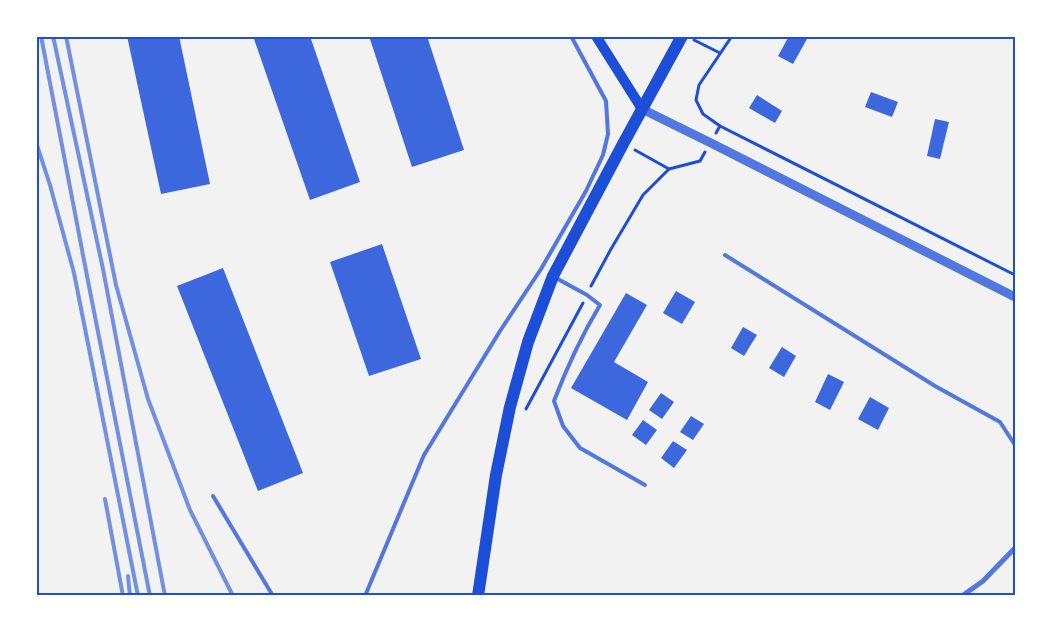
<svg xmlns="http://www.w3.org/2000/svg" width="1051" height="632" viewBox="0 0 1051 632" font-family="Arial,sans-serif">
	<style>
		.building { fill: #3d67dc }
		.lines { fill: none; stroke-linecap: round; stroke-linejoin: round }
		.path { stroke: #1d4ed8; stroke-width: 3 }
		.service { stroke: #5277de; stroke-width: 4 }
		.minor { stroke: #5277de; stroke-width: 5 }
		.tertiary { stroke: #5277de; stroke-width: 9 }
		.secondary { stroke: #1d4ed8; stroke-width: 10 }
		.primary { stroke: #1d4ed8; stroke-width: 12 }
		.rail { stroke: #7290e2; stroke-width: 4 }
		.neatline { fill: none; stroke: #1d4ed8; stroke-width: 2 }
	</style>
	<rect width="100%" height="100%" fill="#f2f2f2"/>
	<g class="building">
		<polygon points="127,36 179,36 210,184 161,194"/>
		<polygon points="253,36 310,36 360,182 310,200"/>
		<polygon points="369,36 427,36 464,150 412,167"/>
		<polygon points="789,36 803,36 807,39 793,64 778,56"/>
		<polygon points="871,92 898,102 892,117 865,107"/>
		<polygon points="757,95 782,111 775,123 749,108"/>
		<polygon points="935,119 949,122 940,159 927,156"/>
		<polygon points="382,244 421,359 369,376 330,262"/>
		<polygon points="223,268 303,473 258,491 177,286"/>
		<polygon points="676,291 695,302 682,324 663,313"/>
		<polygon points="626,293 647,305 614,362 648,382 627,420 571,388"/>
		<polygon points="743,327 757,335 744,356 731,348"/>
		<polygon points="782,347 796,356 784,377 769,368"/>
		<polygon points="828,374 844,382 830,410 815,402"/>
		<polygon points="661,393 674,402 662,419 649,410"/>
		<polygon points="870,397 889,408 878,430 858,419"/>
		<polygon points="691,416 704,424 693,440 680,432"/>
		<polygon points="643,420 657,430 646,445 632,435"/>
		<polygon points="673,441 687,450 674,468 661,458"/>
	</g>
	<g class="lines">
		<g class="path">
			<polyline points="694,40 720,53"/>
			<polyline points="720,126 1015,275"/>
			<polyline points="716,133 720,126 703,114 696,100 699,85 732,36"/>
			<polyline points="635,150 669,169"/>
			<polyline points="591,286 611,249 643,195 669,169 700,161 705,152"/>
			<polyline points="526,409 583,303"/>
		</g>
		<g class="service">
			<polyline points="725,255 935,386 1000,422 1015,445"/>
			<path d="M556,278L587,295L600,305C582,335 567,367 554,401L563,426L580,448L645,485"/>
			<polyline points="213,496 273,596"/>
			<polyline points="365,596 424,455 500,331 541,269 586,191 603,155 608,134 606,101 571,36"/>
		</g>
		<polyline class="minor" points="962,596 983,581 1015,548"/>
		<polyline class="tertiary" points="642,109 711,143 1015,297"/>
		<polyline class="secondary" points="596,36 642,109"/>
		<polyline class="primary" points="478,596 496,475 510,407 528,342 553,276 623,144 682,36"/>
		<g class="rail">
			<polyline points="41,36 88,281 150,596"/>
			<polyline points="53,36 103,269 165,596"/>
			<polyline points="66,36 116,285 148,399 190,510 233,596"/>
			<polyline points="36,142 50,185 74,273 138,596"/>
			<polyline points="105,499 123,596"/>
			<polyline points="128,576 130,596"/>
		</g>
	</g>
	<rect width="1051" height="632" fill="none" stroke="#ffffff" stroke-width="75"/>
	<rect x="38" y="38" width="976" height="556" class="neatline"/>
</svg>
